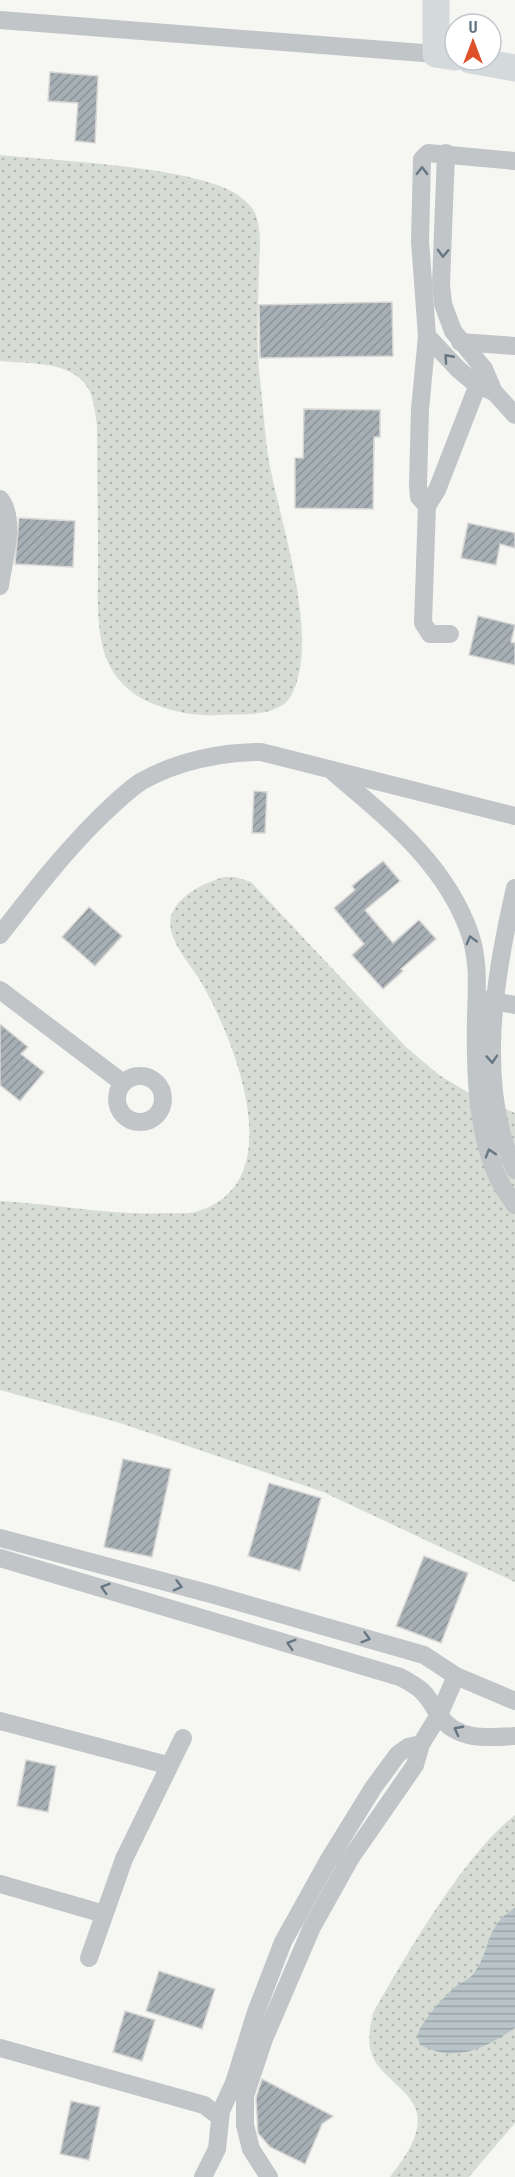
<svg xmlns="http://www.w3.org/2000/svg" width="515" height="2177" viewBox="0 0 515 2177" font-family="'Roboto Condensed',sans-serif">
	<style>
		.grass { fill: url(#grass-dots) }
		.water { fill: url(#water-rules) }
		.building { fill: url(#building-hatch); stroke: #d8d7d5; stroke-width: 1.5 }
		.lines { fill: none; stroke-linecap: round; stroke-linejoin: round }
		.street { stroke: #c1c5c8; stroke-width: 18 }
		.secondary { stroke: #d4d9dc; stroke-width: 27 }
		.oneway { stroke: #667783 }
	</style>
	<defs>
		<pattern id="grass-dots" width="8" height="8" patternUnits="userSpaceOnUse" patternTransform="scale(1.5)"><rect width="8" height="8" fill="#d7ddd4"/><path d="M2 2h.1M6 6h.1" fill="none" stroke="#b2b8b1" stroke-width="1.8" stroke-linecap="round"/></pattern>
		<pattern id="water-rules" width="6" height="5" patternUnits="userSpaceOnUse" patternTransform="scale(1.5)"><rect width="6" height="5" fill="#b8c4c8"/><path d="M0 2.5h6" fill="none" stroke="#99a4a8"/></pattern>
		<pattern id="building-hatch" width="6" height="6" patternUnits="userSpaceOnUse" patternTransform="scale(1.5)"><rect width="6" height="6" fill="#a6afb4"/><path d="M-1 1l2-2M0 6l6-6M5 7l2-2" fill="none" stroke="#8b9398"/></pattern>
	</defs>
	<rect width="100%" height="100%" fill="#f6f6f3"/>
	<g class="grass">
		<path d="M0,155C54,161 204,166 242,198C246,202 252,207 254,211C263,229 259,253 259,271C258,308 256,344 260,380C264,412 265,445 272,476C284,534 320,642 291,696C278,718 240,714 218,715C197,716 178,713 159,706C87,680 99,615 98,552C98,509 97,467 97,425C95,413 94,398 88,388C71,360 28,364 0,361Z"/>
		<path d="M224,877H235L251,882L406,1047L439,1075L469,1093L515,1113V1582L323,1492L120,1423L0,1390V1201C56,1204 112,1216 168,1213C177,1213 187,1214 195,1212C294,1185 234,1039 201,982C191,964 166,940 171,917C176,896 206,882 224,877Z"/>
		<path d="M515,1815V2123L469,2177H390C401,2162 413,2147 417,2128C424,2096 386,2083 374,2059C366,2044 370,2028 373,2013C407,1954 463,1856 515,1815Z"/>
	</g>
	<path class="water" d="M515,1908V2028C484,2049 456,2063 420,2045L417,2035C425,2017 440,2001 455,1987C461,1982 469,1980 474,1973C492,1949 484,1926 515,1908Z"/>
	<g class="building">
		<polygon points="50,72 98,76 95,143 75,141 78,103 48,101"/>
		<polygon points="392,302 393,356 260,358 259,305"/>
		<polygon points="304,409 380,410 380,437 374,437 373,509 295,508 295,458 303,458"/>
		<polygon points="19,518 75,521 73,567 15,564"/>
		<polygon points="468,523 515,533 515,548 500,544 496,565 461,558"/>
		<polygon points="478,616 515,625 511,642 515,643 515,665 469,655"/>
		<polygon points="254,791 267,792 265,833 252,833"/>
		<polygon points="383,861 400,881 365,910 393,943 419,920 436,939 401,969 403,971 383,989 352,955 364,944 334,908 355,890 352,886"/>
		<polygon points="89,907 122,936 95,966 62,937"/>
		<polygon points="0,1024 28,1047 21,1054 44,1072 20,1101 0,1085"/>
		<polygon points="123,1459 171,1469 152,1557 104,1547"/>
		<polygon points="269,1483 321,1498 300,1571 248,1556"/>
		<polygon points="424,1556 468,1573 441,1643 396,1626"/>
		<polygon points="26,1760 56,1766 48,1812 17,1806"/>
		<polygon points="159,1971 215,1989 202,2029 146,2011"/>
		<polygon points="125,2011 155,2020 142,2061 113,2052"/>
		<polygon points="262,2079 333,2116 322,2124 305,2164 270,2147 258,2133 256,2098"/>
		<polygon points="71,2101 100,2107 89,2160 60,2154"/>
	</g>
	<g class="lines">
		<g class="street">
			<polyline points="0,20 436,54"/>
			<polyline points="446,153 441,284 443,304 453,331 484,369 494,392 515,415"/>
			<polyline points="427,336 420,409 418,485 419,497 427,506 437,490 484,369"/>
			<polyline points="460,342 515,346"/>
			<polyline points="494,392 477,385 458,369 427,336 420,241 422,159 428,153 515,161"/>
			<path d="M0,499C17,520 3,562 0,586"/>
			<polyline points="427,506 423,623 430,634 450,634"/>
			<path d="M333,772C388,819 446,864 470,934C479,961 477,988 476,1016C475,1068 476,1130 498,1178C502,1187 509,1196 515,1205"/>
			<path d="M515,888C495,974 475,1086 515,1170"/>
			<path d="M0,935C31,895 61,856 97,820C111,807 126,791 142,781C178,761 221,752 261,752L515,816"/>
			<polyline points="0,990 123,1083"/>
			<polyline points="482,999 515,1005"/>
			<circle cx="140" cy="1099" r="23"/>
			<polyline points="0,1538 211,1594 424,1655 456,1676 515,1701"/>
			<path d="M0,1558L400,1677C425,1690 425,1693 439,1715C456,1741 488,1738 515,1736"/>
			<polyline points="0,1721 167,1765"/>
			<polyline points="0,1884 104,1914"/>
			<polyline points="89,1958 124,1859 183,1738"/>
			<polyline points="0,2048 204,2105 220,2117"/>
			<polyline points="203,2177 217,2149 221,2111 234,2083 256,2012 283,1942 328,1861 373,1788 398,1754 408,1747 421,1744"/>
			<polyline points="269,2177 251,2149 245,2125 245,2096 264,2039 312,1927 350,1859 415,1765 421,1744 439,1715 456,1676"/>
		</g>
		<g class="secondary">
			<polyline points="436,0 436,54 455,57"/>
			<polyline points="470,60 515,68"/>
		</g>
	</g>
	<defs><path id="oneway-chevron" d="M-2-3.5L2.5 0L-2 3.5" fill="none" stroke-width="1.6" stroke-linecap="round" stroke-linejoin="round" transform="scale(1.5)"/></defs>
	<g class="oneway">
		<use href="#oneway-chevron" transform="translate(422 171) rotate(-89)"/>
		<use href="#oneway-chevron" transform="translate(443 253) rotate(92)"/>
		<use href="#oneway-chevron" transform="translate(448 358) rotate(-132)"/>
		<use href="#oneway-chevron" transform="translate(471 940) rotate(-105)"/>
		<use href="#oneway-chevron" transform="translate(492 1059) rotate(86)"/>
		<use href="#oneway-chevron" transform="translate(490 1153) rotate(-107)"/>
		<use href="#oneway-chevron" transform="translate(178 1586) rotate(15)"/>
		<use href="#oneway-chevron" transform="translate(105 1588) rotate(-163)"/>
		<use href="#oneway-chevron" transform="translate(366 1638) rotate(16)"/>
		<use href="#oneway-chevron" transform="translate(291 1644) rotate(-163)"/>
		<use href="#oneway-chevron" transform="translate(458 1730) rotate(-152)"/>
	</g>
	<g transform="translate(473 42)"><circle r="28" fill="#ffffff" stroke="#c2c9cd" stroke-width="1.5"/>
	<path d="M0-4.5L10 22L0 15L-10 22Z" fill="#de512b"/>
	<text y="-9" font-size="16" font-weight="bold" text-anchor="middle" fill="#667783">U</text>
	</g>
</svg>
